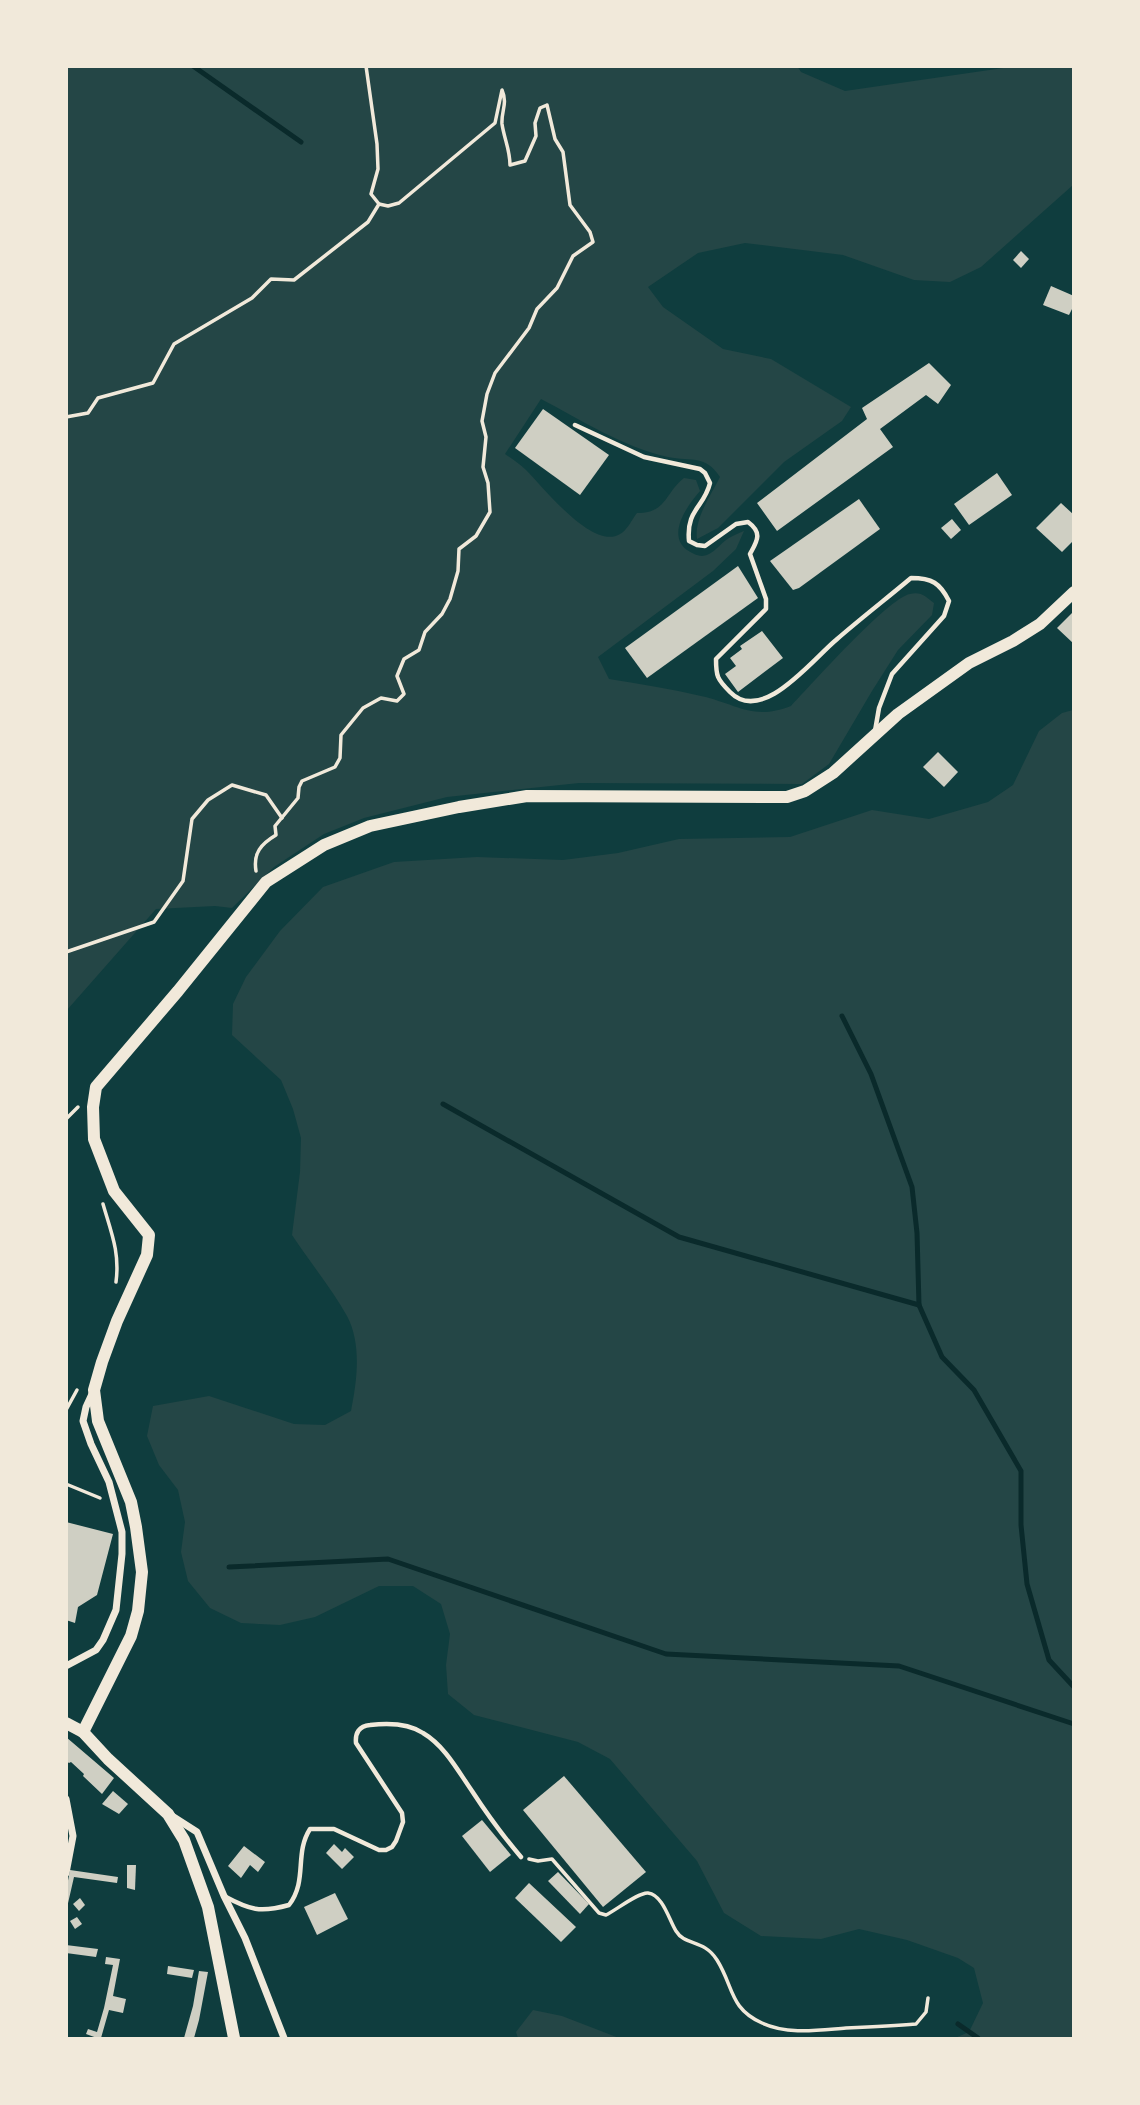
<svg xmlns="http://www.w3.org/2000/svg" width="1140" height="2105" viewBox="0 0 1140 2105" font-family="'Work Sans',sans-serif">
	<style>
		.green { fill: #244646 }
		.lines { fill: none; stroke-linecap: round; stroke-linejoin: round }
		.stream { stroke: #0a2a2b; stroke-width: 5 }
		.building { fill: #cfcfc3 }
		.path { stroke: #f1e9da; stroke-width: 3.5 }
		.service { stroke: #f1e9da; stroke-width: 4.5 }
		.minor { stroke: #f1e9da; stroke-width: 7 }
		.tertiary { stroke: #f1e9da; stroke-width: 12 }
	</style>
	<rect width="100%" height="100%" fill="#0f3d3e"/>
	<g class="green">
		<path d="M797,66L801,72L845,91L1010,67H1073V185L981,267L950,282L914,280L843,255L745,243L698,253L648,287L663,307L723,349L771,359L851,407L842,421L784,462L718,528L697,539C694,519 711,495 720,477C705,454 692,462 668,457C623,447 581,420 541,399L505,454C512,459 520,464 526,470C543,487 593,551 620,534C627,531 632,519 637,513C667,513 664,494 684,478L696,480L700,491C688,505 666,534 687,550C690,552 697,556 702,556C714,555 720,543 729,538C734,535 739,533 744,531L736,549L713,571L598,657L609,679C640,684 671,689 701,696C737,704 753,721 791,706C811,685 888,598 910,594C921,591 926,597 934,603L932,615L898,650L872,691L829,764L802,784L579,783L447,797L364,818L324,834L274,867L232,908L215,906L156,909L67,1010V67Z"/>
		<path d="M1073,710V2038H955L969,2032L983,2003L974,1968L958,1958L907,1940L859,1929L821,1939L761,1936L724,1913L697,1861L610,1759L578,1742L474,1715L448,1694L446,1665L450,1634L441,1604L413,1586H379L315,1617L280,1625L241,1623L210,1608L188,1581L181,1552L185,1522L178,1490L159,1465L147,1436L153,1406L209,1396L294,1424L325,1425L351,1411C357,1381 362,1344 347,1316C332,1289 309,1261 292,1235L300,1172L301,1138L293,1109L281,1080L232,1035L233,1004L246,977L280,931L323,887L394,862L477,857L563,860L618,853L679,839L790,837L872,810L929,819L988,802L1013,785L1039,731L1062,713Z"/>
		<polygon points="533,2010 562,2016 619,2038 518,2038 516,2032"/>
	</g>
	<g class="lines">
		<g class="stream">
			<polyline points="193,66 301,142"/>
			<polyline points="842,1016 871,1074 912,1187 917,1233 919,1305 942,1357 974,1390 1021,1471 1021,1525 1027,1584 1049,1660 1074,1687"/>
			<polyline points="443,1104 679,1237 919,1305"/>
			<polyline points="229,1567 388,1559 666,1654 899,1666 1074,1724"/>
			<polyline points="958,2024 978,2038"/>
		</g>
	</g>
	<g class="building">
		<polygon points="1021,251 1029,259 1021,268 1013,260"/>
		<polygon points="1051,286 1074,296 1074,305 1069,315 1043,305"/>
		<polygon points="929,363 951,385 938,404 926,395 880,429 893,447 777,531 757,503 867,419 862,408"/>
		<polygon points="543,409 609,455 580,495 515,448"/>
		<polygon points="997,473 1012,495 969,525 954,504"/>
		<polygon points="859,499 880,529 799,588 793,590 770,561"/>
		<polygon points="1061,503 1074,515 1074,540 1062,552 1036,528"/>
		<polygon points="952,519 961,530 951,539 941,528"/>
		<polygon points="738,566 758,598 647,678 625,648"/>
		<polygon points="1074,611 1074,644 1057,628"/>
		<polygon points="762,631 783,658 738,692 725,674 736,666 730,658 742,649 740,646"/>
		<polygon points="938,752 958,772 944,787 923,767"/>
		<polygon points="66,1522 113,1534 97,1595 78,1607 75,1623 66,1620"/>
		<polygon points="66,1737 114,1778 102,1794 83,1776 84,1774 71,1762 69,1763 66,1761"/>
		<polygon points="564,1776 646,1872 603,1907 523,1810"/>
		<polygon points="113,1791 128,1804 119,1814 102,1804"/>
		<polygon points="482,1820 511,1855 490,1872 462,1836"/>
		<polygon points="334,1844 342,1852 345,1848 354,1857 342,1869 326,1853"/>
		<polygon points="244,1846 265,1862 258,1872 250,1865 241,1878 228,1866"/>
		<polygon points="127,1865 136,1865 135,1890 127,1888"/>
		<polygon points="70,1870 118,1877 117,1883 74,1877 66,1912 66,1891"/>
		<polygon points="558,1872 589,1904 580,1914 548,1881"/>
		<polygon points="529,1883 576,1927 561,1942 515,1898"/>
		<polygon points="335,1893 348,1919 317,1935 304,1907"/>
		<polygon points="80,1898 85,1905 79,1911 73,1904"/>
		<polygon points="77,1917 82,1924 75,1929 70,1921"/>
		<polygon points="66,1945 98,1949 96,1957 66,1953"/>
		<polygon points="106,1957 120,1959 113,1996 126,1999 123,2013 109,2010 101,2038 97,2038 86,2034 88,2029 97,2032 104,2008 113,1965 105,1964"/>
		<polygon points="168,1966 194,1970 192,1978 167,1974"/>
		<polygon points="199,1971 208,1972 199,2020 194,2038 184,2038 193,2006"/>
	</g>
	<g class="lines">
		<g class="path">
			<polyline points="66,417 88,413 98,398 153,383 174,344 252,298 271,279 294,280 368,222 379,204"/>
			<path d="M256,871C253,853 261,844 276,835L275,826L298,798L299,787L302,781L335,767L340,758L341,735L363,708L381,698L397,701L404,694L397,676L404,659L419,650L425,632L442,614L450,599L458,571L459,549L476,536L490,512L488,483L483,467L486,437L482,421L487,394L495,373L529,328L537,309L557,288L573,256L593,242L590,232L570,205L563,152L555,139L547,105L540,108L535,123L536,136L525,161L510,165C510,150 504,138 502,124C501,111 508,104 502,90L495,123L399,203L388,206L379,204L371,194L378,169L377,144L366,66"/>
			<polyline points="66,952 154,922 183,881 192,819 208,800 232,785 266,795 282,818"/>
			<polyline points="66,1119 78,1107"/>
			<path d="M103,1204C111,1232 120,1252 116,1282"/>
			<polyline points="66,1410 77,1390"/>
			<polyline points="66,1484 100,1498"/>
			<path d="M529,1859L538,1861L552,1859L599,1913L606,1915C616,1910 639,1892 648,1893C663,1895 669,1920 676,1931C685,1946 704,1939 717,1960C734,1987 729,2008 762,2023C788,2035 819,2030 846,2028C870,2027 893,2026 916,2024L926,2012L928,1998"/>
		</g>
		<g class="service">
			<path d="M575,425L644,457L700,469L705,473L710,483C704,508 686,509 689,541L697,545L705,546L736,524L748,522C763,533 757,541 750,554L766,599V609L716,659C716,676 717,679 730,692C762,725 812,660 836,640C860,619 886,599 911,578C932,578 940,583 949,601L944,616L892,674L879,708L875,731"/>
			<path d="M224,1896C250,1910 260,1913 289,1905C308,1880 294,1854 310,1829H334L379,1850H386L392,1847L396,1841L403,1822L402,1813L356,1743C355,1733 359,1726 370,1725C387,1723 408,1723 423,1733C445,1746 458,1771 472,1791C487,1814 503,1836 521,1857"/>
		</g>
		<g class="minor">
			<polyline points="66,1666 96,1650 103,1640 116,1610 122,1554 122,1532 109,1482 91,1444 83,1421 86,1407 92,1394"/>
			<polyline points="66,1799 73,1836 66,1873"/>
			<polyline points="172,1816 197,1832 224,1896 245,1938 284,2038"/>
		</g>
		<g class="tertiary">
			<polyline points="66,1723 83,1732 108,1759 168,1814 184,1840 208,1907 234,2038"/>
			<polyline points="83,1732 131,1636 138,1611 142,1572 136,1527 131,1502 98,1421 94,1390 102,1362 117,1321 147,1255 149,1235 114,1191 94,1139 93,1107 96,1087 178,991 266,882 324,845 370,826 459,807 527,796 787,797 805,791 833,773 898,714 969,663 1013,641 1040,624 1074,592"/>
		</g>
	</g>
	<rect width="1140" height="2105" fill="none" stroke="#f1e9da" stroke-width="136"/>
</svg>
